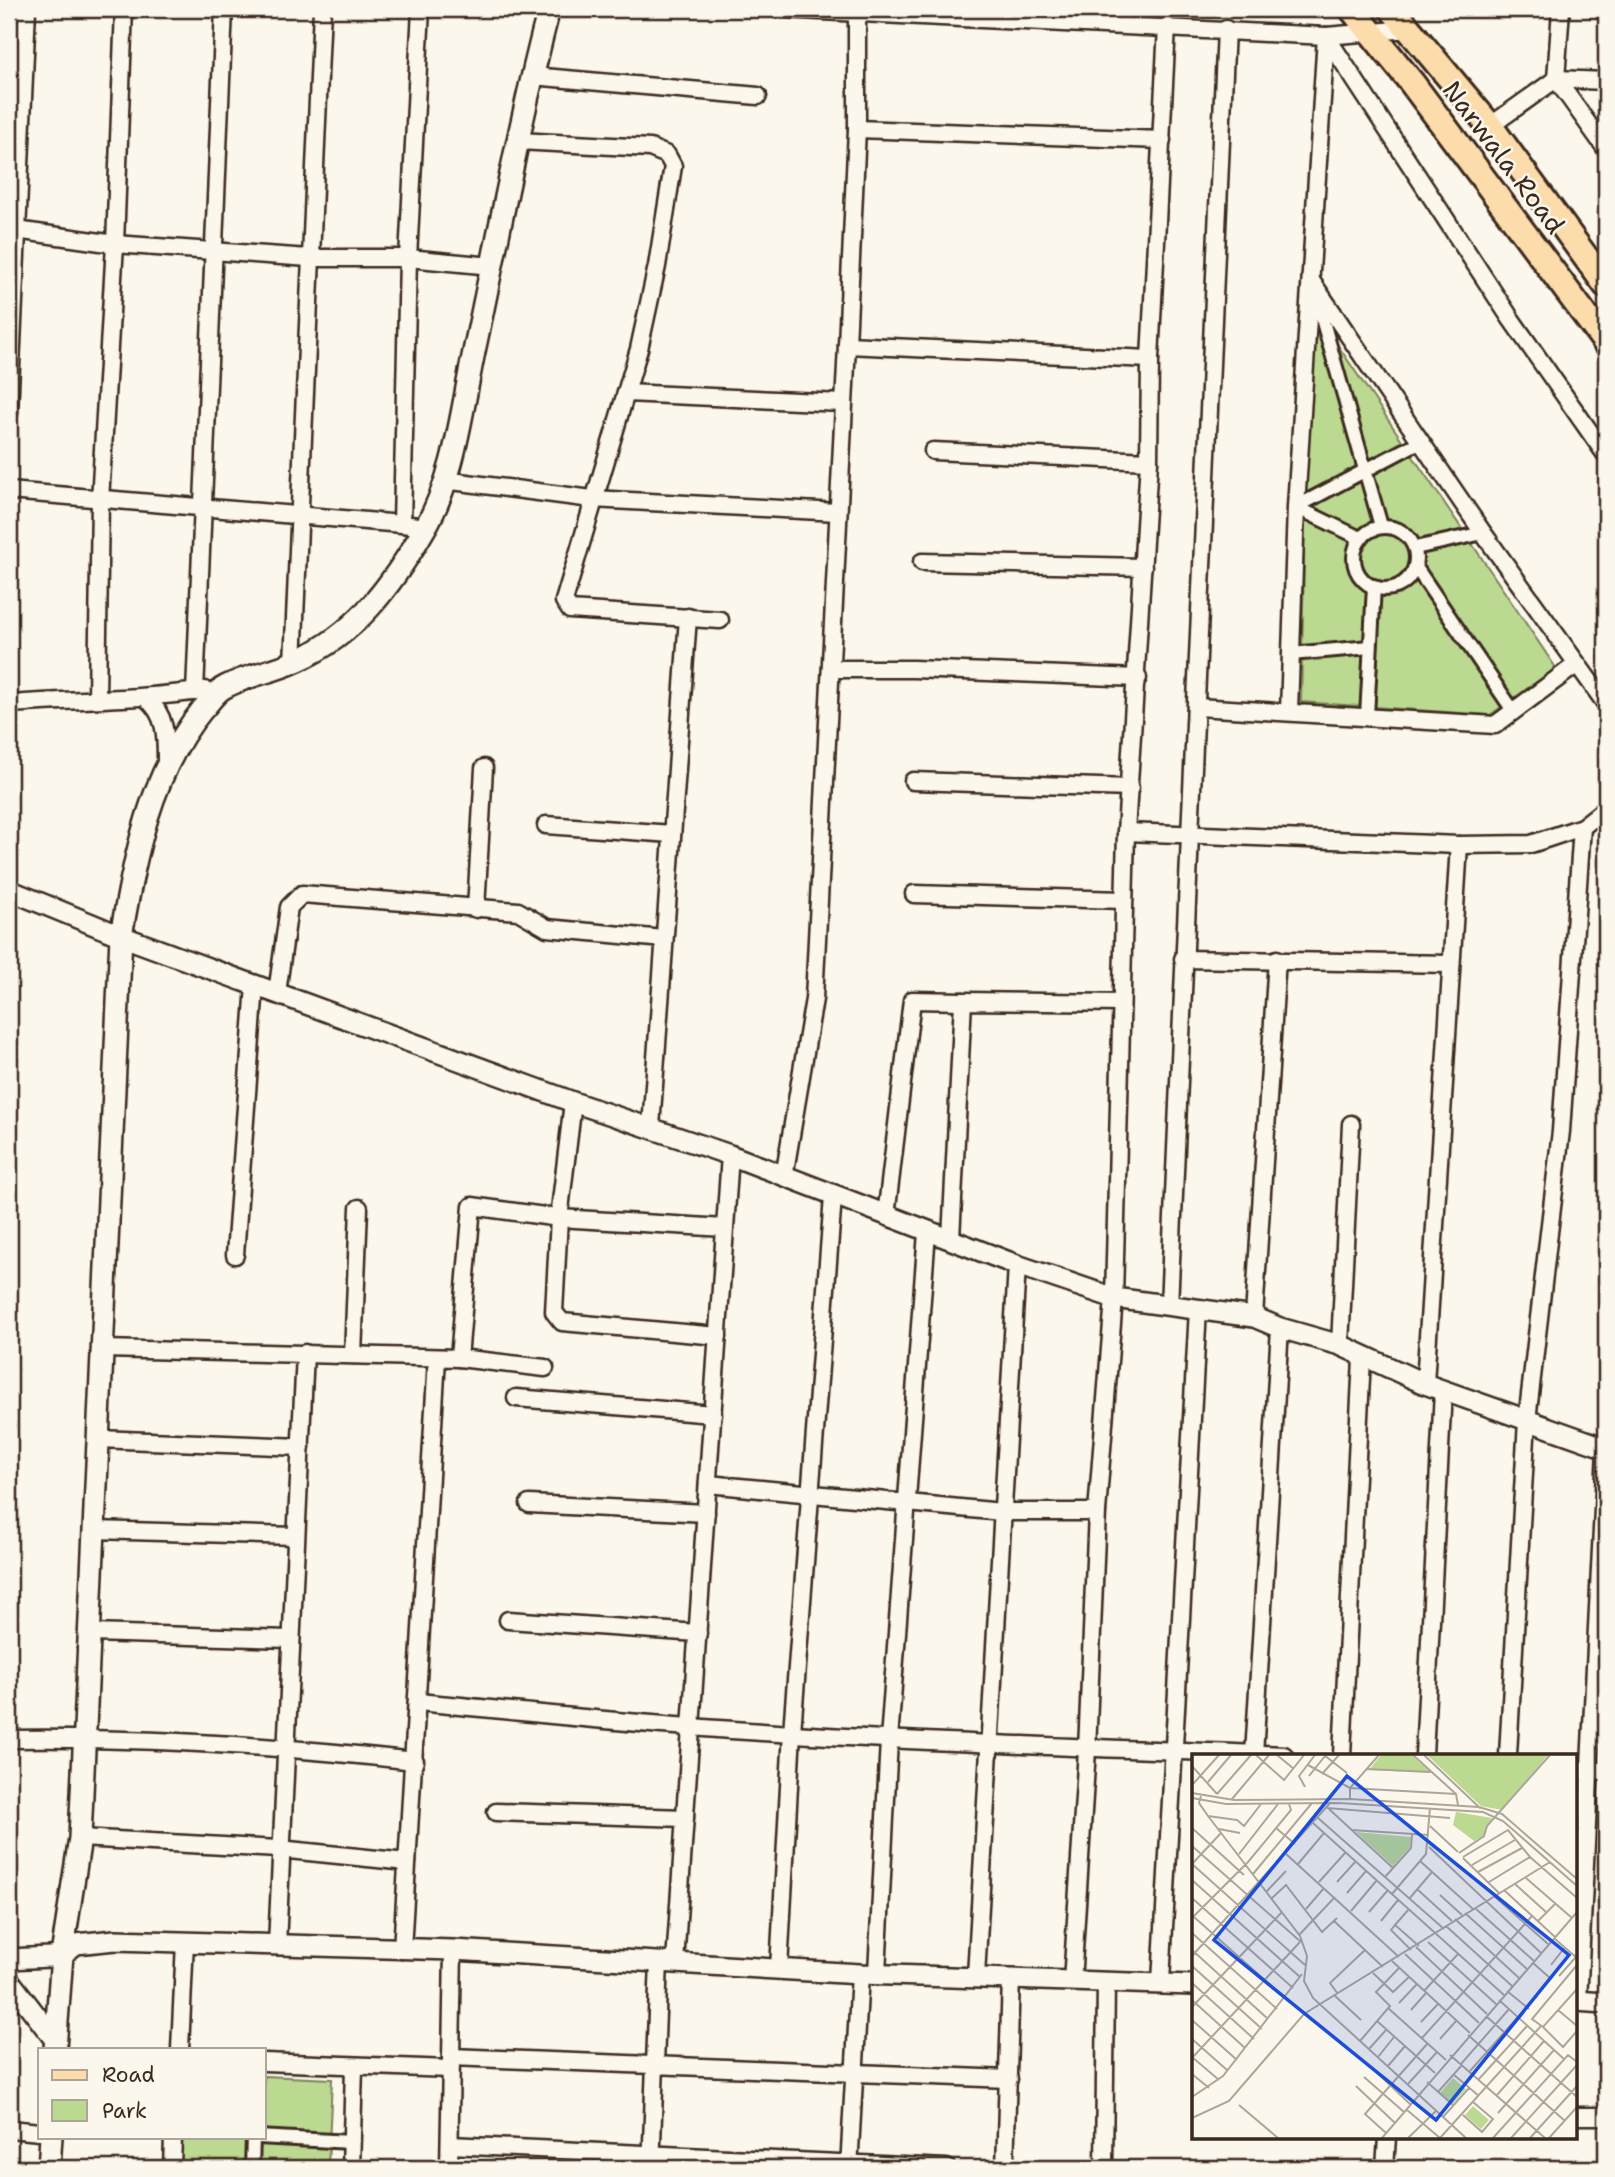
<svg xmlns="http://www.w3.org/2000/svg" width="1615" height="2177" viewBox="0 0 1615 2177" font-family="'Shantell Sans',sans-serif">
	<style>
		.green { fill: #bcd991; stroke: #7c8258; stroke-width: 2 }
		.lines { fill: none; stroke-linecap: round; stroke-linejoin: round }
		.pedestrian-casing { stroke: #3b2a1e; stroke-width: 18 }
		.minor-casing { stroke: #3b2a1e; stroke-width: 21 }
		.tertiary-casing { stroke: #3b2a1e; stroke-width: 24 }
		.secondary-casing { stroke: #3b2a1e; stroke-width: 26 }
		.primary-casing { stroke: #3b2a1e; stroke-width: 30 }
		.pedestrian { stroke: #fbf7ec; stroke-width: 12 }
		.minor { stroke: #fbf7ec; stroke-width: 16 }
		.tertiary { stroke: #fbf7ec; stroke-width: 19 }
		.secondary { stroke: #fbf7ec; stroke-width: 21 }
		.primary { stroke: #fddcac; stroke-width: 24 }
		.labels { text-anchor: middle; dominant-baseline: central; stroke-width: 5; stroke-linejoin: round; paint-order: stroke }
		.street-label { font-size: 26px; fill: #3b2a1e; stroke: #fbf7ec }
		.inset-road { fill: none; stroke: #aea59a; stroke-width: 2 }
		.view { fill: #1d4ed8; fill-opacity: 0.15; stroke: #1d4ed8; stroke-width: 3.5 }
		.inset-edge { fill: none; stroke: #3b2a1e; stroke-width: 3.5 }
	</style>
	<rect width="100%" height="100%" fill="#fbf7ec"/>
	<filter id="ink" filterUnits="userSpaceOnUse"><feTurbulence type="fractalNoise" baseFrequency=".0143" numOctaves="2"/><feDisplacementMap in="SourceGraphic" scale="14" xChannelSelector="R" yChannelSelector="G"/><feConvolveMatrix kernelMatrix="1 2 1 2 8 2 1 2 1" color-interpolation-filters="sRGB"/></filter>
	<g filter="url(#ink)">
		<g class="green">
			<polygon points="1324,325 1556,668 1490,715 1301,702 1309,327"/>
			<polygon points="264,2076 332,2079 328,2168 178,2168 179,2137 264,2137"/>
		</g>
		<g class="lines">
			<g class="pedestrian-casing">
				<g id="pedestrian">
					<polyline points="1314,290 1381,526"/>
					<circle cx="1385" cy="558" r="31"/>
					<polyline points="1360,538 1296,507 1421,441"/>
					<polyline points="1415,548 1483,533"/>
					<polyline points="1415,566 1514,712"/>
					<polyline points="1291,654 1370,647"/>
					<polyline points="1367,716 1374,586"/>
					<polyline points="258,2137 351,2142"/>
					<polyline points="252,2168 253,2137"/>
				</g>
			</g>
			<g class="minor-casing">
				<g id="minor">
					<polyline points="421,9 408,258 402,524 426,527"/>
					<polyline points="780,9 1326,36 1409,29"/>
					<polyline points="1561,9 1556,79 1606,149"/>
					<polyline points="1326,36 1511,319 1606,455"/>
					<polyline points="532,76 758,96"/>
					<polyline points="1490,126 1556,79 1606,81"/>
					<polyline points="857,129 1162,140"/>
					<polyline points="518,141 650,148 667,155 673,166 657,266 639,349 564,601 570,610 720,620"/>
					<polyline points="9,229 115,244 309,258 408,258 492,266"/>
					<polyline points="1312,282 1483,533 1606,704"/>
					<polyline points="847,345 1150,359"/>
					<polyline points="626,393 842,403"/>
					<polyline points="9,412 27,9"/>
					<polyline points="933,451 1149,461"/>
					<polyline points="444,480 592,499 838,512"/>
					<polyline points="9,491 402,524"/>
					<polyline points="922,562 1143,567"/>
					<polyline points="293,663 322,9"/>
					<polyline points="832,669 913,669 1138,678"/>
					<polyline points="195,692 224,9"/>
					<polyline points="97,698 100,501 115,244 124,9"/>
					<path d="M146,698C167,715 166,738 166,763"/>
					<path d="M9,704C74,699 140,700 205,690"/>
					<polyline points="1197,707 1495,725 1577,664"/>
					<polyline points="1289,711 1296,507 1326,36"/>
					<polyline points="913,781 1130,788"/>
					<polyline points="546,825 672,834"/>
					<polyline points="1126,832 1459,845 1531,844 1582,827 1606,808"/>
					<polyline points="914,894 1124,900"/>
					<polyline points="476,909 484,768"/>
					<polyline points="1183,959 1450,964"/>
					<polyline points="277,993 289,907 302,894 518,911 547,928 664,939"/>
					<polyline points="573,1102 559,1218 554,1312 562,1322 718,1336"/>
					<polyline points="651,1127 688,617"/>
					<polyline points="784,1177 814,999 847,345 857,129 857,14"/>
					<polyline points="886,1216 912,1000 963,1001"/>
					<polyline points="951,1239 963,1001 1120,1003"/>
					<polyline points="235,1255 255,985"/>
					<polyline points="1169,1306 1226,29"/>
					<polyline points="1254,1317 1277,959"/>
					<polyline points="1340,1345 1351,1124"/>
					<polyline points="104,1349 459,1358 472,1206 559,1218 725,1228"/>
					<polyline points="353,1355 359,1208"/>
					<polyline points="459,1358 545,1368"/>
					<polyline points="1425,1384 1459,845"/>
					<polyline points="516,1398 713,1414"/>
					<polyline points="98,1439 301,1447"/>
					<polyline points="708,1484 1002,1512 1097,1512"/>
					<polyline points="529,1504 706,1513"/>
					<polyline points="94,1530 294,1536"/>
					<polyline points="508,1620 698,1633"/>
					<polyline points="91,1633 290,1639"/>
					<path d="M417,1702C508,1710 600,1721 691,1727C888,1742 1086,1747 1284,1755"/>
					<path d="M9,1739C145,1737 280,1746 415,1761"/>
					<polyline points="1254,1755 1280,1328"/>
					<polyline points="1342,1755 1362,1358"/>
					<polyline points="1424,1755 1443,1391"/>
					<polyline points="1508,1755 1527,1420 1561,1131 1582,827"/>
					<polyline points="1575,1770 1606,1771"/>
					<polyline points="496,1812 685,1818"/>
					<polyline points="80,1838 279,1849 407,1862"/>
					<polyline points="277,1945 305,1353"/>
					<polyline points="402,1950 437,1358"/>
					<polyline points="675,1963 730,1155"/>
					<polyline points="779,1969 792,1732 833,1197"/>
					<polyline points="877,1973 889,1740 927,1232"/>
					<polyline points="976,1976 1017,1265"/>
					<polyline points="1072,1982 1087,1750 1097,1512 1114,1298 1126,832 1149,461 1150,359 1167,26"/>
					<polyline points="1161,1982 1198,1309"/>
					<polyline points="1578,2001 1606,1450"/>
					<polyline points="180,2049 185,1942"/>
					<polyline points="451,2057 1009,2079"/>
					<polyline points="264,2062 450,2069"/>
					<polyline points="1575,2116 1606,2116"/>
					<polyline points="9,2129 40,2132"/>
					<polyline points="450,2145 947,2168"/>
					<polyline points="172,2168 173,2137"/>
					<polyline points="351,2168 354,2068"/>
					<polyline points="449,2168 453,1950"/>
					<polyline points="651,2168 659,1961"/>
					<polyline points="849,2168 860,1974"/>
					<polyline points="1005,2168 1011,1978"/>
					<polyline points="1104,2168 1106,1981"/>
					<polyline points="1385,2168 1387,2137"/>
				</g>
			</g>
			<g class="tertiary-casing">
				<g id="tertiary">
					<polyline points="9,890 121,936 573,1102 730,1155 1017,1265 1114,1298 1254,1317 1280,1328 1340,1345 1425,1384 1606,1448"/>
					<polyline points="9,1959 50,1957 62,1955 76,1944 115,1940 453,1950 860,1974 1193,1985"/>
					<polyline points="9,1980 55,2040"/>
					<polyline points="1575,2001 1606,2003"/>
				</g>
			</g>
			<g class="secondary-casing">
				<g id="secondary">
					<path d="M55,2049L62,1955L80,1838L121,936C135,857 150,773 202,710C209,703 216,691 225,687C247,675 273,672 296,661C356,635 392,585 425,528C456,475 462,406 475,347C499,234 520,120 549,9"/>
					<polyline points="49,2168 51,2137"/>
				</g>
			</g>
			<g class="primary-casing">
				<g id="primary">
					<polyline points="1352,9 1412,83 1606,343"/>
					<polyline points="1392,9 1490,126 1606,285"/>
				</g>
			</g>
			<use href="#pedestrian" class="pedestrian"/>
			<use href="#minor" class="minor"/>
			<use href="#tertiary" class="tertiary"/>
			<use href="#secondary" class="secondary"/>
			<use href="#primary" class="primary"/>
		</g>
	</g>
	<g class="labels">
		<g class="street-label">
			<text transform="translate(1504 157) rotate(53)">Narwala Road</text>
		</g>
	</g>
	<g transform="translate(1192 1754)">
		<rect width="385" height="385" fill="#fbf7ec"/>
		<path d="M189,1H219L240,19L177,16ZM235,1H356L310,56L289,52ZM264,58L300,64L291,82L282,87L261,71ZM164,78L219,83L218,93L201,112ZM261,324L274,335L261,350L248,339ZM281,352L297,366L289,375L273,361Z" fill="#bcd991"/>
		<path class="inset-road" d="M64,1L92,26L112,1M85,1L102,15M132,1L155,19M221,1L264,40L266,51M232,1L288,54M116,11L158,34L264,40M0,12L25,40M175,15L239,18M130,20L147,1M117,22L133,2M16,28L39,1M1,30L27,1M113,33L107,22L123,1M0,39L42,46L158,45L287,53L310,60L385,125M25,40L59,1M9,42L7,49L16,62L108,182L115,202L112,227L121,244L274,384M0,44L34,50L147,49L291,58L311,67L385,132M158,44V34L187,1M40,45L77,1M135,54L258,64M137,55L201,114M16,62L45,66L52,72L69,50M126,64L252,175M121,69L312,241M238,72L266,98M0,74L52,121M84,74L103,90M27,75L48,79M159,76L237,81M0,92L109,188M237,93L349,199M267,99L292,82L295,72L358,1M47,100L86,50M94,100L207,203M271,103L316,76L338,103L385,144M271,104L307,139M228,107L281,155M0,110L113,211M0,110L29,79M106,110L132,79M280,111L323,86M286,118L330,94M61,120L120,49M193,123L219,94L220,80M334,124L380,164M0,126L108,223M127,128L153,99M145,128L164,107M297,128L338,103M323,130L354,158M225,135L260,167M312,136L363,183M74,138L94,117M155,139L174,117M200,140L234,100L238,54M248,141L270,161M302,142L356,190M0,144L101,234M79,145L94,131L130,178L145,164M217,145L240,118M283,154L342,207M114,155L132,134M217,155L203,171L227,192M159,157L185,126M177,158L196,136M273,159L335,215M2,163L93,244M0,164L56,108L99,56L97,50M263,165L327,224M142,167L191,213M189,167L206,146M346,167L363,150M203,171L199,176L219,196M254,172L320,232M0,179L85,255M107,181L143,143M363,185L385,204M236,188L304,250M224,193L295,260M0,196L76,265M213,200L287,269M0,202L139,48M200,207L278,279M341,209L358,224M359,211L373,193M385,211L340,265L351,273L385,235M0,212L70,275M181,219L201,238L217,223M367,222L384,203M0,229L62,285M232,237L266,200M315,237L337,255M146,240L138,229L173,196M143,242L169,266M0,246L53,294M307,246L372,305M207,249L225,230M0,253L90,158M196,254L254,306M219,256L234,239M366,256L385,272M294,262L385,343M0,266L45,306M185,267L243,319M229,268L246,250M351,273L371,293L385,277M276,281L373,367M230,284L340,162M0,285L35,316M248,285L264,267M168,287L198,252L184,238L207,214M177,295L194,276M258,301L353,384M0,303L27,326M186,303L202,283M0,304L108,188M269,310L317,255M196,312L213,292M180,314L219,351M278,317L326,263M0,320L17,334M262,321L287,342M172,323L212,358M287,325L335,272M235,328L261,351M216,330L245,298M164,332L203,369M246,338L270,311M305,341L352,287M0,343L31,322L110,220M47,351L86,384M215,356L248,384M306,359L362,296M271,361L290,378L301,365L281,348M251,363L277,334M0,364L37,347L112,260L358,108M194,379L173,360L236,289M190,384L385,158M216,384L244,357M248,384L349,272M301,384L376,301L385,308M319,384L385,311M338,384L385,332M357,384L385,353"/>
		<path class="view" d="M155,22L377,201L244,366L22,186Z"/>
		<rect width="385" height="385" class="inset-edge"/>
	</g>
	<rect width="1615" height="2177" fill="none" stroke="#fbf7ec" stroke-width="35"/>
	<rect x="18" y="18" width="1580" height="2142" fill="none" stroke="#3b2a1e" stroke-width="2.5" filter="url(#ink)"/>
	<rect x="38" y="2048" width="228" height="91" fill="#fbf7ec" stroke="#aea59a" stroke-width="2"/>
	<rect x="52" y="2070" width="35" height="10" fill="#fddcac" stroke="#aea59a" stroke-width="2"/>
	<text x="102" y="2082" font-size="21" fill="#3b2a1e">Road</text>
	<rect x="52" y="2100" width="35" height="21" fill="#bcd991" stroke="#aea59a" stroke-width="2"/>
	<text x="102" y="2118" font-size="21" fill="#3b2a1e">Park</text>
</svg>
